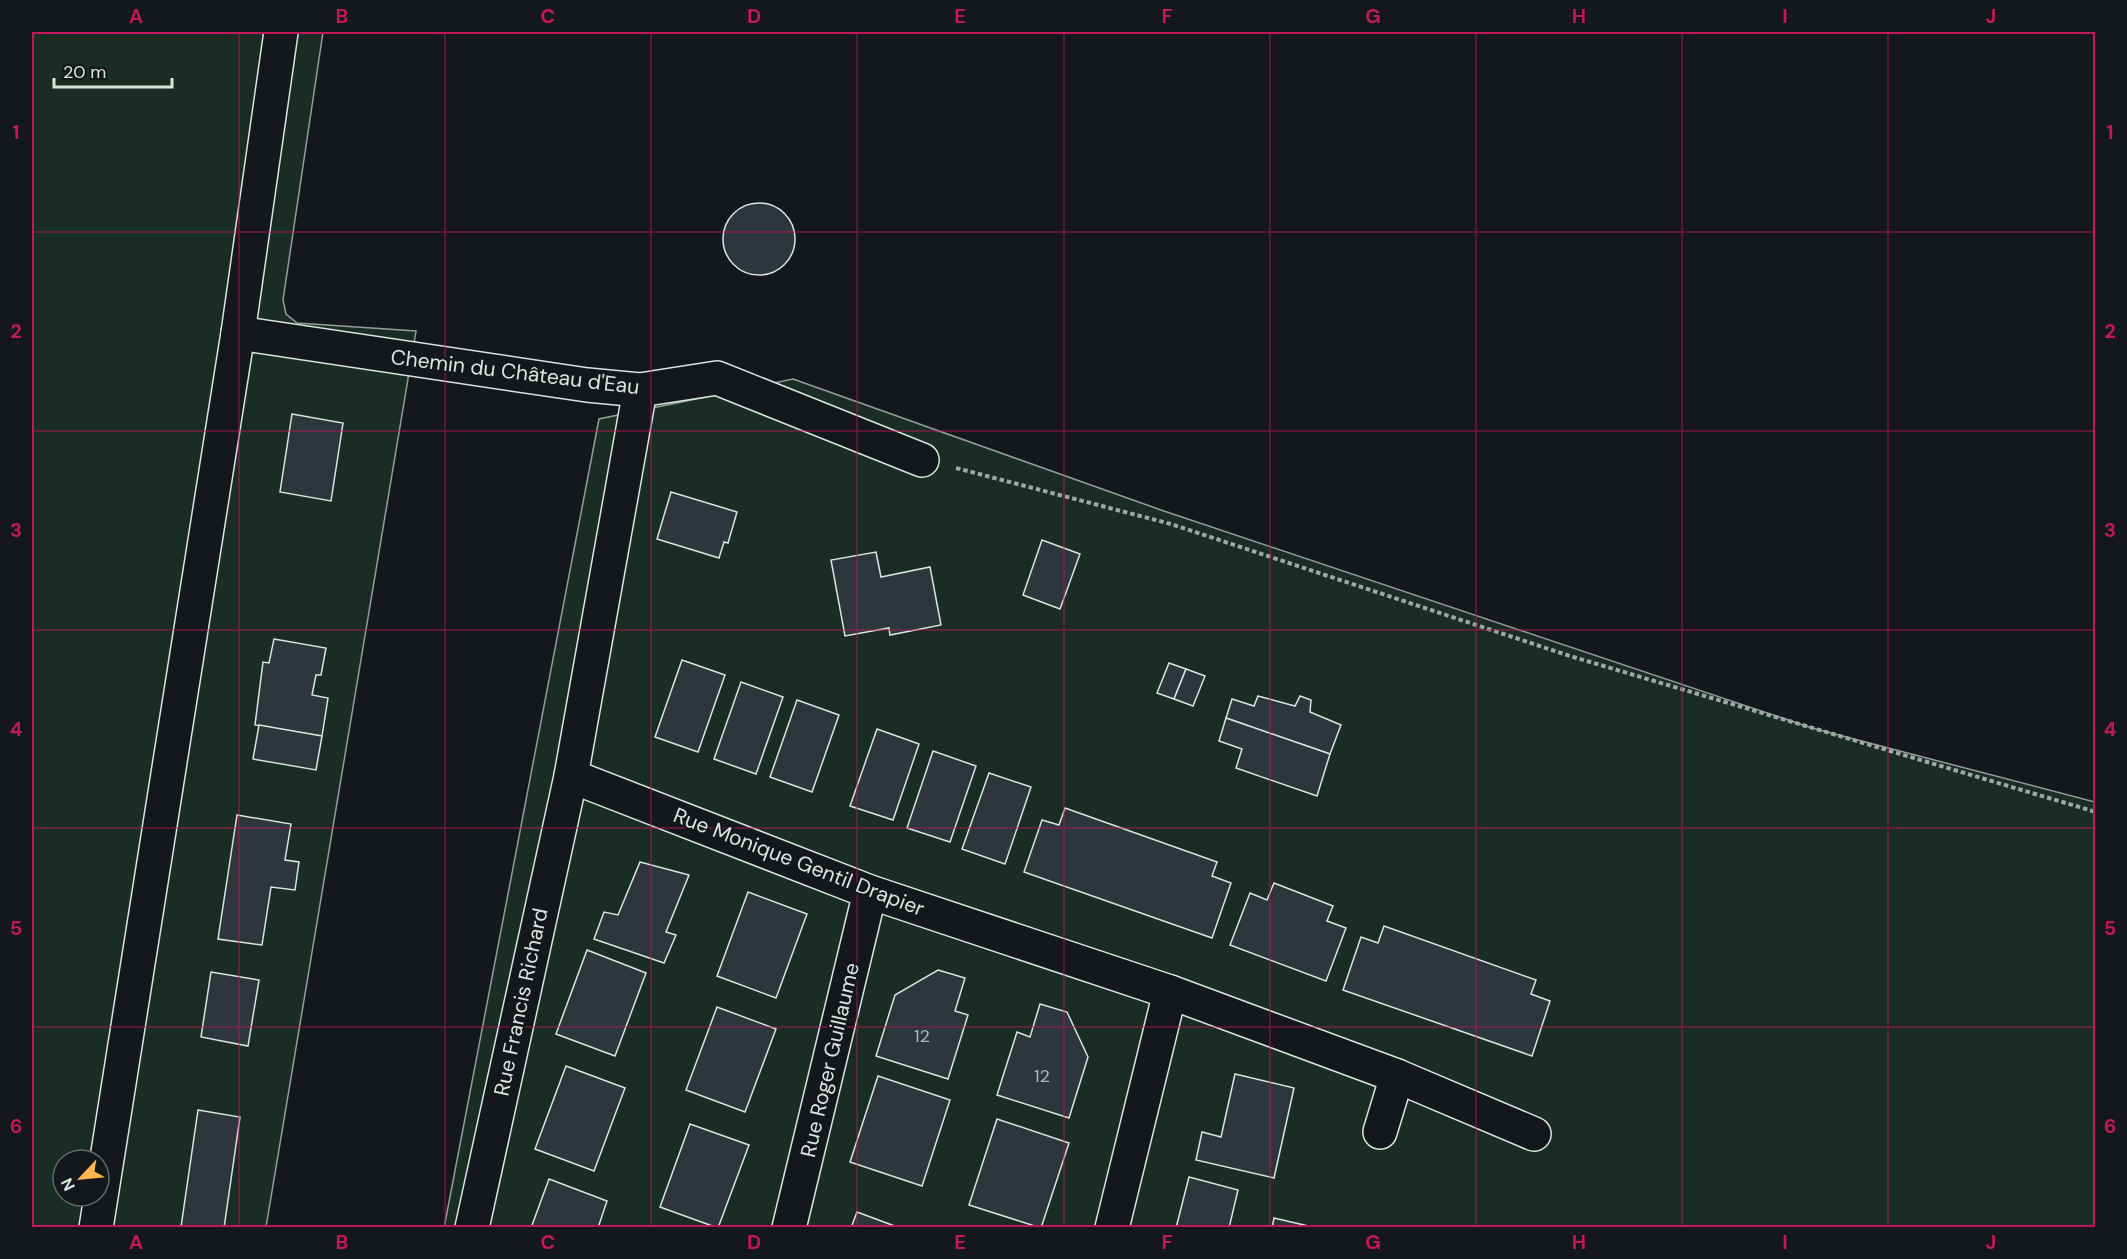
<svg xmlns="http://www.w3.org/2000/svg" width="2127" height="1259" viewBox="0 0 2127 1259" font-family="'DM Sans',sans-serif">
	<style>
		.green { fill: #1a2d24; stroke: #939e99; stroke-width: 1.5; fill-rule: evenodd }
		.building { fill: #2c363c; stroke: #d8e6dc; stroke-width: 1.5 }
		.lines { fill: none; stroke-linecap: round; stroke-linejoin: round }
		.minor-casing { stroke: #d8e6dc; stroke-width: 36 }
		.primary-casing { stroke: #d8e6dc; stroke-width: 36 }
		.path { stroke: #9da8a2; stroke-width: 4; stroke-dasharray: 4.5 3; stroke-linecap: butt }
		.minor { stroke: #14181c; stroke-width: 33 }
		.primary { stroke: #14181c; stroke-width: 33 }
		.grid { fill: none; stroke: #c2185b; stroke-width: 1.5; stroke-opacity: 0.55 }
		.labels { text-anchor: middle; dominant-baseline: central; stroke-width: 4.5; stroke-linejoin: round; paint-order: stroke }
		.number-label { font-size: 18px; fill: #adbab4 }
		.street-label { font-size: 21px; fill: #d8e6dc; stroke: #14181c }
		.neatline { fill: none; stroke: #c2185b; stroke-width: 2 }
		.grid-label { font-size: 20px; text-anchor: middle; font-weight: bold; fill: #c2185b }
	</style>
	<rect width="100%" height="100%" fill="#14181c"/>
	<g class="green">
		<path d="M32,32H323L283,300L286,314L297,323L416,331L266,1227H32ZM63,1160H99V1196H63Z"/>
		<polygon points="793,379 1161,510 1812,728 2095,802 2095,1227 444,1228 599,419"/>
	</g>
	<g class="building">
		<circle cx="759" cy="239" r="36"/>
		<polygon points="292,414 343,423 331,501 280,492"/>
		<polygon points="671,492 737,512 728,543 724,542 719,558 657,539"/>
		<polygon points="1042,540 1080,554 1060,609 1023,595"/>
		<polygon points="876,552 881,577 930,567 941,625 890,635 889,628 845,636 831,560"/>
		<polygon points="274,639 326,648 321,675 316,675 312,695 328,698 322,736 255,725 263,662 269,663"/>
		<polygon points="682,660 725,675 698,752 655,737"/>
		<polygon points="1169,663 1186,669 1174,699 1157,693"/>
		<polygon points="1186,669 1205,676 1193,706 1174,699"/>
		<polygon points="741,682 783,697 756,774 714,759"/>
		<polygon points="1258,696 1295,706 1300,696 1311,700 1310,712 1341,725 1330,754 1226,718 1232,699 1254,706"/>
		<polygon points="797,700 839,715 812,792 770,777"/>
		<polygon points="1226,718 1330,754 1317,796 1236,768 1242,749 1219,741"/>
		<polygon points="259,725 322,736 316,770 253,759"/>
		<polygon points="877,729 919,744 893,820 850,806"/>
		<polygon points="933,751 976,766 950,842 907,828"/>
		<polygon points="989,773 1031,787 1005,864 962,849"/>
		<polygon points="1065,808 1217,862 1212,876 1231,883 1212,938 1024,872 1042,820 1059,825"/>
		<polygon points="237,815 291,824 285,860 299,862 295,890 271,887 262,945 218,939"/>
		<polygon points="640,862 689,875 666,932 676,935 664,963 594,939 604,912 618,915"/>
		<polygon points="1274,883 1333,906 1327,921 1346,928 1326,981 1230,945 1250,893 1267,900"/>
		<polygon points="748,892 807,914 776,998 717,976"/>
		<polygon points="1384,926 1536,980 1531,994 1550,1001 1532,1056 1343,990 1361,937 1378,943"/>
		<polygon points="587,950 646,973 615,1056 556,1034"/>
		<polygon points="938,970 965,978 955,1011 968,1015 948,1079 876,1056 895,995"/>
		<polygon points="211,972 259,980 248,1046 201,1037"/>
		<polygon points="1040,1004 1067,1012 1088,1057 1069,1118 997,1095 1017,1032 1030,1037"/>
		<polygon points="717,1007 776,1029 745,1112 686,1090"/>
		<polygon points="566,1066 625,1088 594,1171 535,1149"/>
		<polygon points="1235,1074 1294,1088 1274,1178 1196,1160 1202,1132 1221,1137"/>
		<polygon points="878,1076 950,1100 922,1186 850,1162"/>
		<polygon points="198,1110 240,1117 224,1228 181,1227"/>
		<polygon points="997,1119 1069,1143 1041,1228 969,1205"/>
		<polygon points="690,1124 749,1145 718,1228 660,1207"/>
		<polygon points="1189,1177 1238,1190 1229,1228 1176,1228"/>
		<polygon points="549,1179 607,1201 598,1228 531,1228"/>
		<polygon points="857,1212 900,1228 851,1228"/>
		<polygon points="1274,1218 1317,1228 1272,1228"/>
	</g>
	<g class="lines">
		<g class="minor-casing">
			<g id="minor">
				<polyline points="238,333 587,385 640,390 717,378 922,460"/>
				<polyline points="571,776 870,892 1170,992 1397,1076 1534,1134"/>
				<polyline points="1380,1132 1397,1076"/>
				<polyline points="472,1228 571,776 640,390"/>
				<polyline points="789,1228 870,892"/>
				<polyline points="1112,1228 1170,992"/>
			</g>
		</g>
		<g class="primary-casing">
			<polyline id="primary" points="96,1228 238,333 281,32"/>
		</g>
		<polyline class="path" points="956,468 1171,524 1570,656 2096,812"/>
		<use href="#minor" class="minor"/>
		<use href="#primary" class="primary"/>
	</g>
	<path class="grid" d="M239,32V1228M445,32V1228M651,32V1228M857,32V1228M1064,32V1228M1270,32V1228M1476,32V1228M1682,32V1228M1888,32V1228M32,232H2096M32,431H2096M32,630H2096M32,828H2096M32,1027H2096"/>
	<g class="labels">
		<g class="number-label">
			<text x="922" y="1036">12</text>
			<text x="1042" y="1076">12</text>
		</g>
		<g class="street-label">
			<text transform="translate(515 372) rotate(7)">Chemin du Château d'Eau</text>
			<text transform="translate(799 862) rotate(21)">Rue Monique Gentil Drapier</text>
			<text transform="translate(521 1002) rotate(-78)">Rue Francis Richard</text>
			<text transform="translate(830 1060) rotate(-77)">Rue Roger Guillaume</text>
		</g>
	</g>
	<rect width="2127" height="1259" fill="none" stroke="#14181c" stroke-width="66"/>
	<g transform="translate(81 1178) rotate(244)"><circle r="28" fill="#14181c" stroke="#626a69" stroke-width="1.5"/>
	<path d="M0-4.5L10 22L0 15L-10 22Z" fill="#ffb74d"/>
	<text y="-9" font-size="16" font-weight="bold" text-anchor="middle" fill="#d8e6dc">N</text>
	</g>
	<path d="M54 78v9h118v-9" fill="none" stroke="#d8e6dc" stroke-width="3"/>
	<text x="63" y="78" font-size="18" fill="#d8e6dc" stroke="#14181c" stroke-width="4.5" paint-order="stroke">20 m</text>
	<rect x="33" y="33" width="2061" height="1193" class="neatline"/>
	<g class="grid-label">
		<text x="136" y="23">A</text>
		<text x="342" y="23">B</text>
		<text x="548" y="23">C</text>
		<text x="754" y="23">D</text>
		<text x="960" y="23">E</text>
		<text x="1167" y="23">F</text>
		<text x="1373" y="23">G</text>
		<text x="1579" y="23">H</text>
		<text x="1785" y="23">I</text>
		<text x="1991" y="23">J</text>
		<text x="16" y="139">1</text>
		<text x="2110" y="139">1</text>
		<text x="16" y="338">2</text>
		<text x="2110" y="338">2</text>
		<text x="16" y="537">3</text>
		<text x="2110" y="537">3</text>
		<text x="16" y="736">4</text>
		<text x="2110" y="736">4</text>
		<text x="16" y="935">5</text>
		<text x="2110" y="935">5</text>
		<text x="16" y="1133">6</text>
		<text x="2110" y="1133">6</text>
		<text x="136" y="1249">A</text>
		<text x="342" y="1249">B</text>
		<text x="548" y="1249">C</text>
		<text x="754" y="1249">D</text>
		<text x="960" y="1249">E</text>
		<text x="1167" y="1249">F</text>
		<text x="1373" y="1249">G</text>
		<text x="1579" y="1249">H</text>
		<text x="1785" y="1249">I</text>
		<text x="1991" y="1249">J</text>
	</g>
</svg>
